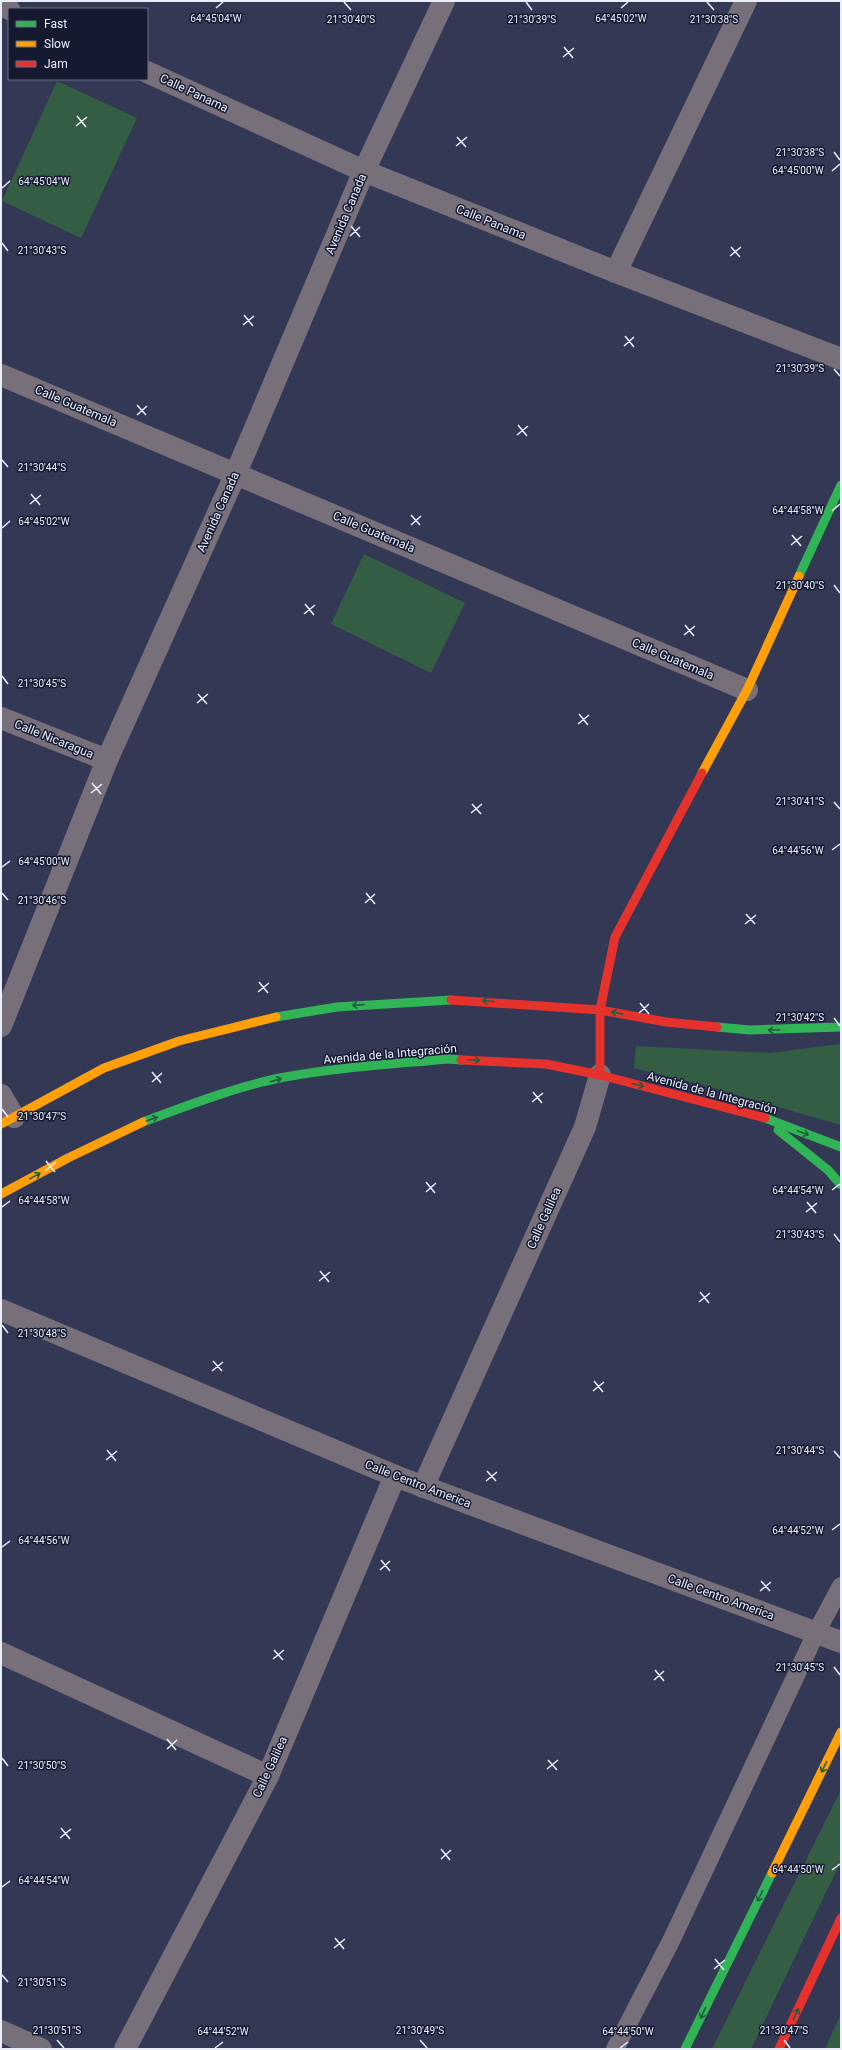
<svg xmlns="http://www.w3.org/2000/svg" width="842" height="2050" viewBox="0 0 842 2050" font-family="Roboto,sans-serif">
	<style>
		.green { fill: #335e44 }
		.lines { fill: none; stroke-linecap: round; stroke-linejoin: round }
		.lane { stroke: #776f7a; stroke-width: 18 }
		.street { stroke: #776f7a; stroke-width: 22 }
		.fast { stroke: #30b455; stroke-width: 9 }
		.slow { stroke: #ff9f0a; stroke-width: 9 }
		.jam { stroke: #e5322d; stroke-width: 9 }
		.oneway { stroke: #215f41 }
		.ticks { fill: none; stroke: #eaeefb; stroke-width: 1.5 }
		.labels { text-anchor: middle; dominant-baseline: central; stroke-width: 3; stroke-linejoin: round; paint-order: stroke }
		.street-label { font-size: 12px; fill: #eaeefb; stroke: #151a31 }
		.ticks-label { font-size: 10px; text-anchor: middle; fill: #eaeefb; stroke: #151a31; stroke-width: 3; stroke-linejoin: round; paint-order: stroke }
	</style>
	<rect width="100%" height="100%" fill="#333854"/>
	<g class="green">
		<polygon points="57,81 137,118 81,238 2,201"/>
		<polygon points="364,554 465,603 431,673 331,624"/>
		<polygon points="841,1044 841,1125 699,1084 634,1068 636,1046 770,1053"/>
		<polygon points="841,1790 841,1861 751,2049 712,2049"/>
		<polygon points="841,2014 841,2049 825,2049"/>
	</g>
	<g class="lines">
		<polyline class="lane" points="615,2049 671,1941 816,1633 841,1586"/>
		<g class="street">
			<polyline points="1,5 9,9"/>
			<polyline points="147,72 364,171 616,272 841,359"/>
			<polyline points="616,272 746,1"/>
			<polyline points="1,375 747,690"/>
			<polyline points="1,718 107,760"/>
			<polyline points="1,1026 107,760 236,473 364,171 444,1"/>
			<polyline points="1,1095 14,1117"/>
			<polyline points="1,1310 395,1476 841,1642"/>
			<polyline points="423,1487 585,1127 600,1075"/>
			<polyline points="1,1653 268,1776"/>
			<polyline points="1,2031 41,2049"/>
			<polyline points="125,2049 268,1776 395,1476"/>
		</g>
		<g class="fast">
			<polyline points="799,576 841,485"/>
			<polyline points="276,1017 337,1007 451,1000"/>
			<polyline points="717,1027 750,1030 841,1027"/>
			<polyline points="765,1118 841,1147"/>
			<path d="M143,1122C186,1106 241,1085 285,1077C340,1067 394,1064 449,1059L461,1060"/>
			<polyline points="778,1130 828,1170 841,1185"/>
			<polyline points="685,2049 772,1873"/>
		</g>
		<g class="slow">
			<polyline points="702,773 747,690 799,576"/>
			<polyline points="1,1124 104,1068 179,1041 276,1017"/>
			<polyline points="1,1194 68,1158 143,1122"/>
			<polyline points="772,1873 841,1732"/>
		</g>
		<g class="jam">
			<polyline points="451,1000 600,1010 666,1022 717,1027"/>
			<polyline points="461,1060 546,1064 600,1075 765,1118"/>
			<polyline points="600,1075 600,1010 615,937 702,773"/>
			<polyline points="779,2049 841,1918"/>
		</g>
	</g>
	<defs><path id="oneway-shaft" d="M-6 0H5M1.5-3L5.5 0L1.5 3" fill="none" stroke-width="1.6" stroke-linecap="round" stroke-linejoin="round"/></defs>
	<g class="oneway">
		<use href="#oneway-shaft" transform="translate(488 1001) rotate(-175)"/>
		<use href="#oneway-shaft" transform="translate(358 1005) rotate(176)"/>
		<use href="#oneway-shaft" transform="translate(617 1013) rotate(-169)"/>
		<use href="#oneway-shaft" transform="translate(774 1030) rotate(178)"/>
		<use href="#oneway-shaft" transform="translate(474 1060) rotate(3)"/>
		<use href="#oneway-shaft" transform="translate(276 1080) rotate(-16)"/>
		<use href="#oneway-shaft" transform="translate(638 1085) rotate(14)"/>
		<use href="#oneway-shaft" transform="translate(152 1119) rotate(-19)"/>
		<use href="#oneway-shaft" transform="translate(803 1133) rotate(21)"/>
		<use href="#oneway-shaft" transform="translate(35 1176) rotate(-29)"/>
		<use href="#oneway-shaft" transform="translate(824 1767) rotate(116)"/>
		<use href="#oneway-shaft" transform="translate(760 1896) rotate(116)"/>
		<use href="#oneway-shaft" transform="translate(703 2013) rotate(116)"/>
		<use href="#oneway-shaft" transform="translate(796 2014) rotate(-65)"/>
	</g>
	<path class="ticks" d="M344,2L351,10M526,2L532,10M707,2L714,10M216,8L223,2M621,8L628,2M564,47L573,58M563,57L574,48M77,116L86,127M76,126L87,117M457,137L466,147M456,146L467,137M834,152L840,160M832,171L840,164M2,188L10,181M351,226L360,237M350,236L360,227M2,243L8,251M731,247L740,257M730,256L741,247M244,315L253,326M243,325L254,316M625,336L634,347M624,346L634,337M834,369L840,376M137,405L146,415M137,415L147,406M518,425L527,436M517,435L528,426M2,460L8,467M31,494L40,505M30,504L41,495M832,511L840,504M411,515L420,525M411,525L421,516M2,528L10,521M792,535L801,546M791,545L802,536M834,585L840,593M305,604L314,615M304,614L315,605M685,625L694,636M684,635L695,626M2,676L8,684M198,694L207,704M197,703L208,694M579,714L588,725M578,724L589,715M92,783L101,794M91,793L102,784M834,802L840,809M472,804L481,814M471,813L482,804M832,850L840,844M2,867L10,861M2,893L8,900M366,893L375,904M365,903L375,894M746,914L755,924M745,924L756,915M259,982L268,993M258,992L269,983M640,1003L649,1014M639,1013L649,1004M834,1018L840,1026M152,1072L161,1083M152,1082L162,1073M533,1092L542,1103M532,1102L543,1093M2,1109L8,1117M46,1161L55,1172M45,1171L56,1162M426,1182L435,1193M832,1190L840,1184M426,1192L436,1183M807,1202L816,1213M2,1207L10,1201M806,1212L817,1203M834,1234L840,1242M320,1271L329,1282M319,1281L330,1272M700,1292L709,1303M699,1302L710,1293M2,1325L8,1333M213,1361L222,1371M212,1371L223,1362M594,1381L603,1392M593,1391L604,1382M107,1450L116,1461M834,1451L840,1458M106,1460L117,1451M487,1471L496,1481M486,1481L497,1472M832,1530L840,1524M2,1547L10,1541M381,1560L390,1571M380,1570L390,1561M761,1581L770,1591M760,1591L771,1582M274,1650L283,1660M273,1659L284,1650M834,1667L840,1675M655,1670L664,1681M654,1680L664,1671M167,1739L176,1750M167,1749L177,1740M2,1758L8,1766M548,1760L557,1770M547,1769L558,1760M61,1828L70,1839M60,1838L71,1829M441,1849L450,1860M441,1859L451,1850M832,1870L840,1864M2,1887L10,1881M335,1938L344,1949M334,1948L345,1939M715,1959L724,1970M714,1969L725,1960M2,1975L8,1982M57,2040L64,2048M420,2040L427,2048M784,2040L790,2048M215,2048L223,2042M620,2048L628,2042"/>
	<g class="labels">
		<g class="street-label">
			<text transform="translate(194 93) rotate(25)">Calle Panama</text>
			<text transform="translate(346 214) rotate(-67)">Avenida Canada</text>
			<text transform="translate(491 222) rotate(22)">Calle Panama</text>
			<text transform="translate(76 406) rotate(23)">Calle Guatemala</text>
			<text transform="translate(218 512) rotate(-66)">Avenida Canada</text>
			<text transform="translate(374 532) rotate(23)">Calle Guatemala</text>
			<text transform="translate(673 659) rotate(23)">Calle Guatemala</text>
			<text transform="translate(54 739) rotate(22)">Calle Nicaragua</text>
			<text transform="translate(390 1054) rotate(-5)">Avenida de la Integración</text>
			<text transform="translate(712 1093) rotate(15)">Avenida de la Integración</text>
			<text transform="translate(544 1218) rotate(-66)">Calle Galilea</text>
			<text transform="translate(418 1484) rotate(21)">Calle Centro America</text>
			<text transform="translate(721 1597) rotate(20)">Calle Centro America</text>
			<text transform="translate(270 1767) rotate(-65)">Calle Galilea</text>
		</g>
	</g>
	<g class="ticks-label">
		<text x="216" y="22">64°45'04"W</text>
		<text x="621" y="22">64°45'02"W</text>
		<text x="351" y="23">21°30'40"S</text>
		<text x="532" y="23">21°30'39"S</text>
		<text x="714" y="23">21°30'38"S</text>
		<text x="800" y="156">21°30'38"S</text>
		<text x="798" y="174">64°45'00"W</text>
		<text x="44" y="185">64°45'04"W</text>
		<text x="42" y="254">21°30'43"S</text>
		<text x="800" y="372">21°30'39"S</text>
		<text x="42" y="471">21°30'44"S</text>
		<text x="798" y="514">64°44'58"W</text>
		<text x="44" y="525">64°45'02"W</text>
		<text x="800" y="589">21°30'40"S</text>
		<text x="42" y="687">21°30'45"S</text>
		<text x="800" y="805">21°30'41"S</text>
		<text x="798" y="854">64°44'56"W</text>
		<text x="44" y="865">64°45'00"W</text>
		<text x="42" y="904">21°30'46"S</text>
		<text x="800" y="1021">21°30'42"S</text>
		<text x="42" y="1120">21°30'47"S</text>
		<text x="798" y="1194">64°44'54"W</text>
		<text x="44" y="1204">64°44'58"W</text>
		<text x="800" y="1238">21°30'43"S</text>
		<text x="42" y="1337">21°30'48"S</text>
		<text x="800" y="1454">21°30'44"S</text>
		<text x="798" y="1534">64°44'52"W</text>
		<text x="44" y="1544">64°44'56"W</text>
		<text x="800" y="1671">21°30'45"S</text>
		<text x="42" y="1769">21°30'50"S</text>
		<text x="798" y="1873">64°44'50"W</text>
		<text x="44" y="1884">64°44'54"W</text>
		<text x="42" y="1986">21°30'51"S</text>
		<text x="57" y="2034">21°30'51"S</text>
		<text x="420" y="2034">21°30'49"S</text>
		<text x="784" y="2034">21°30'47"S</text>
		<text x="223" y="2035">64°44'52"W</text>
		<text x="628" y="2035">64°44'50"W</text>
	</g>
	<rect width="842" height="2050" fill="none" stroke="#eaeefb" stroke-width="4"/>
	<rect x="8" y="8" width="140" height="72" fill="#151a31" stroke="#6a6f82"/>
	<rect x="16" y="21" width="20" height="6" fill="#30b455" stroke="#6a6f82"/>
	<text x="44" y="28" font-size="12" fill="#eaeefb">Fast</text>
	<rect x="16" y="41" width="20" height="6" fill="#ff9f0a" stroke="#6a6f82"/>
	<text x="44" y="48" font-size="12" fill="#eaeefb">Slow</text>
	<rect x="16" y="61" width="20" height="6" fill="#e5322d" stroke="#6a6f82"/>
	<text x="44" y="68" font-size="12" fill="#eaeefb">Jam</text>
</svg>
